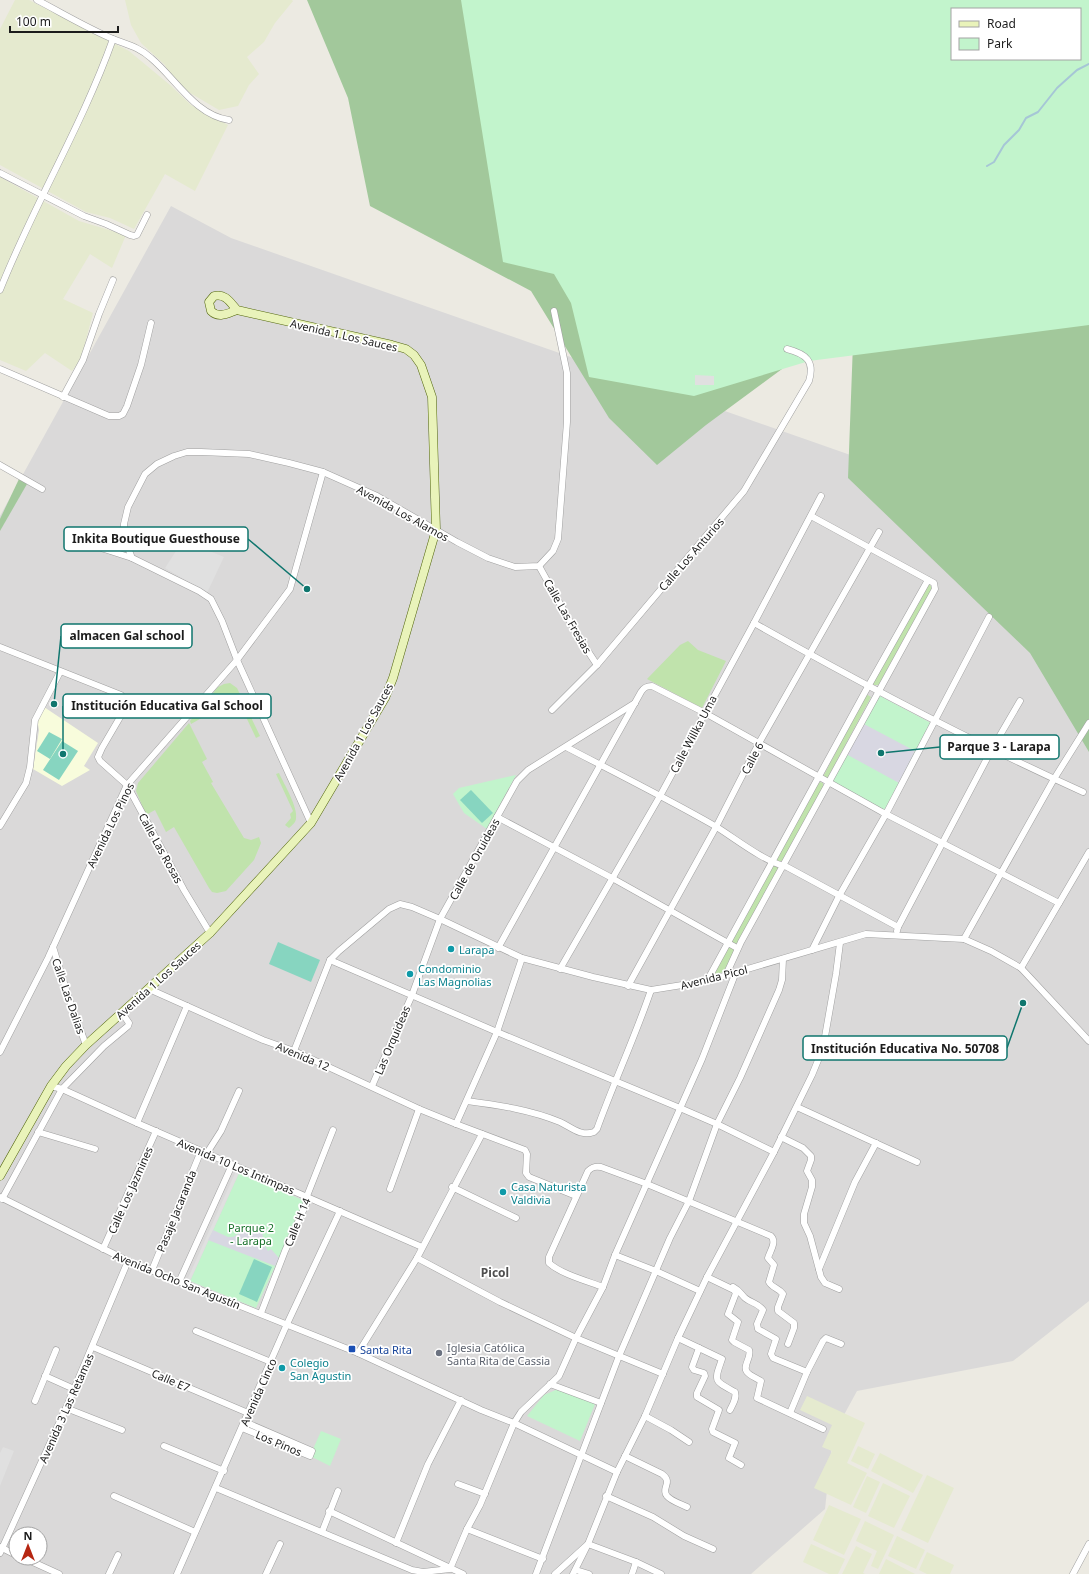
<svg xmlns="http://www.w3.org/2000/svg" width="1089" height="1574" viewBox="0 0 1089 1574" font-family="'Noto Sans',sans-serif">
	<style>
		.residential { fill: #dad9d9; fill-rule: evenodd }
		.education { fill: #f8fcdc }
		.farmland { fill: #e5eacf }
		.grass { fill: #c0e3ac }
		.forest { fill: #a2c89b; fill-rule: evenodd }
		.park { fill: #c2f4cc; fill-rule: evenodd }
		.pitch { fill: #87d5c0 }
		.parking { fill: #e0e0e0 }
		.plaza { fill: #d8d7e2 }
		.lines { fill: none; stroke-linecap: round; stroke-linejoin: round }
		.stream { stroke: #a6c6d6; stroke-width: 2 }
		.street-casing { stroke: #a0a0a0; stroke-width: 7 }
		.secondary-casing { stroke: #53670e; stroke-width: 9 }
		.street { stroke: #fff; stroke-width: 6 }
		.secondary { stroke: #e9f3ba; stroke-width: 8 }
		.culture-dot { fill: #0f9aa8; stroke: #fff; stroke-width: 1.5 }
		.transit-dot { fill: #1a4fb4; stroke: #fff; stroke-width: 1.5 }
		.worship-dot { fill: #6b7280; stroke: #fff; stroke-width: 1.5 }
		.labels { text-anchor: middle; dominant-baseline: central; stroke-width: 3.5; stroke-linejoin: round; paint-order: stroke }
		.street-label { font-size: 11px; fill: #1c1c1c; stroke: #fff }
		.culture-label { font-size: 11px; fill: #0d838f; stroke: #fff; text-anchor: start }
		.park-label { font-size: 11px; fill: #156f27; stroke: #fff }
		.worship-label { font-size: 11px; fill: #5b616d; stroke: #fff; text-anchor: start }
		.transit-label { font-size: 11px; fill: #164399; stroke: #fff; text-anchor: start }
		.neighbourhood-label { font-size: 12px; font-weight: bold; fill: #4f4f4f; stroke: #fff }
		.leader { fill: none; stroke: #0f766e; stroke-width: 1.5 }
		.callout-dot { fill: #0f766e; stroke: #fff; stroke-width: 1.5 }
		.callout { fill: #fff; stroke: #0f766e; stroke-width: 1.5 }
		.callout-label { font-size: 12px; text-anchor: middle; font-weight: bold; fill: #1c1c1c }
	</style>
	<rect width="100%" height="100%" fill="#eceae2"/>
	<path class="residential" d="M171,206L231,238L916,478L1089,658V1301L1013,1361L857,1391L833,1435L825,1509L751,1574H0V516ZM16,1534H40V1558H16Z"/>
	<polygon class="education" points="44,707 98,743 84,766 90,770 62,786 33,769 39,730 37,719"/>
	<g class="farmland">
		<polygon points="15,0 29,0 129,51 170,85 191,105 228,125 195,191 165,174 134,229 110,218 86,212 0,165 0,29"/>
		<polygon points="125,0 292,0 293,1 275,23 264,42 247,57 259,74 249,85 238,106 219,110 180,87 171,79 165,65 141,43 131,25"/>
		<polygon points="0,177 79,221 126,235 112,268 90,254 63,299 93,313 81,359 72,371 45,353 26,371 0,360"/>
		<polygon points="807,1396 865,1423 847,1463 867,1473 851,1505 814,1488 832,1451 822,1447 832,1425 800,1410"/>
		<polygon points="858,1446 875,1454 868,1469 851,1461"/>
		<polygon points="880,1453 923,1475 913,1493 871,1471"/>
		<polygon points="927,1475 954,1488 928,1543 901,1530"/>
		<polygon points="867,1476 880,1482 866,1513 853,1507"/>
		<polygon points="883,1483 910,1496 894,1528 868,1516"/>
		<polygon points="829,1505 861,1519 844,1555 813,1540"/>
		<polygon points="865,1521 894,1535 878,1569 871,1566 877,1551 856,1541"/>
		<polygon points="897,1536 925,1550 916,1569 888,1556"/>
		<polygon points="811,1544 845,1559 838,1574 829,1574 803,1562"/>
		<polygon points="856,1546 872,1554 863,1573 865,1574 842,1574"/>
		<polygon points="927,1552 954,1565 950,1574 927,1574 919,1570"/>
		<polygon points="886,1559 915,1574 879,1574"/>
	</g>
	<g class="grass">
		<polygon points="929,584 932,587 931,590 879,684 878,685 874,685 873,683 927,585"/>
		<polygon points="688,641 698,650 726,661 702,708 647,679 680,645"/>
		<polygon points="230,683 237,688 260,736 256,738 237,698 191,724 190,721 218,687 224,684"/>
		<polygon points="866,694 871,697 827,779 824,777 824,775"/>
		<polygon points="189,723 207,759 202,762 213,782 211,783 244,838 251,840 259,837 261,843 254,860 226,891 217,893 212,892 209,888 174,827 166,832 155,810 146,815 136,791 138,783"/>
		<path d="M279,773C284,784 298,807 296,818C296,823 292,825 289,828L285,825L291,818L290,814L293,811L276,774Z"/>
		<polygon points="820,782 823,783 823,788 782,861 777,861 777,859 817,785"/>
		<polygon points="775,865 778,868 778,870 738,943 733,944 731,940 773,866"/>
		<polygon points="728,948 731,948 734,949 734,953 723,972 713,976"/>
	</g>
	<g class="forest">
		<path d="M307,0H1089V752L1030,653L848,478L854,316L706,425L657,465L609,418L531,291L370,206L348,98ZM952,9H1080V59H952Z"/>
		<polygon points="19,479 27,484 0,531 0,519"/>
	</g>
	<g class="park">
		<path d="M461,0H1089V325L809,361L694,396L589,377L571,303L554,274L503,262ZM952,9H1080V59H952Z"/>
		<polygon points="878,695 931,723 886,807 882,812 831,781"/>
		<polygon points="516,775 487,829 464,813 453,794 459,788"/>
		<polygon points="239,1173 305,1201 256,1308 190,1281"/>
		<polygon points="558,1389 595,1404 580,1441 527,1416 544,1395"/>
		<polygon points="321,1431 341,1439 330,1466 310,1456"/>
	</g>
	<g class="pitch">
		<polygon points="49,732 62,739 50,759 37,751"/>
		<polygon points="62,741 78,751 59,780 43,770"/>
		<polygon points="471,790 493,813 482,823 460,800"/>
		<polygon points="278,942 320,960 311,982 269,964"/>
		<polygon points="254,1259 272,1267 257,1302 239,1294"/>
	</g>
	<g class="parking">
		<polygon points="695,375 714,376 714,385 695,385"/>
		<polygon points="183,540 224,557 207,593 165,568"/>
		<polygon points="235,1173 239,1173 190,1281 188,1278"/>
		<polygon points="3,1447 14,1451 0,1486 0,1453"/>
	</g>
	<g class="plaza">
		<polygon points="862,723 915,751 899,783 846,754"/>
		<polygon points="246,1229 253,1230 257,1235 254,1230 262,1232 264,1241 257,1240 263,1243 268,1251 271,1249 279,1258 275,1266 208,1240 213,1230 228,1237 233,1237"/>
	</g>
	<g class="lines">
		<polyline class="stream" points="987,166 994,162 1004,145 1019,130 1026,118 1038,112 1057,88 1077,70 1089,64"/>
		<g class="street-casing">
			<g id="street">
				<path d="M37,0C62,13 87,28 113,39C128,45 139,47 151,58C176,79 195,115 229,120"/>
				<polyline points="0,173 84,216 106,224 130,235 134,236 137,235 147,215"/>
				<path d="M0,290C34,204 82,126 113,39"/>
				<polyline points="0,369 109,416 119,416 123,414 127,406 141,365 151,323"/>
				<polyline points="63,397 83,360 99,314 113,280"/>
				<polyline points="0,465 42,489"/>
				<polyline points="84,540 104,549 132,558"/>
				<polyline points="539,566 578,636 597,665"/>
				<path d="M754,623C862,684 970,741 1083,792"/>
				<path d="M0,647L121,695C125,699 127,701 126,707L102,748L98,757L100,761L127,785L184,890L210,933"/>
				<path d="M552,710L597,665L744,491L809,381C815,361 806,354 787,349"/>
				<path d="M566,747C616,773 666,798 715,826C736,839 763,861 787,867L898,927"/>
				<polyline points="497,817 612,878 737,948"/>
				<polyline points="311,823 237,660 222,621 211,599 199,591 132,558 124,538 124,524 128,507 145,474 157,464 174,456 187,452 201,452 249,454 289,463 323,472 377,496 457,542 488,558 515,567 539,566 553,551 558,539 567,422 567,373 554,311"/>
				<polyline points="0,826 26,783 30,767 35,720 60,672"/>
				<polyline points="897,931 898,927 992,749 1020,701"/>
				<polyline points="964,939 1054,779 1089,723"/>
				<polyline points="53,947 68,996 86,1045"/>
				<path d="M498,948L641,692C644,687 647,686 652,686L705,713L882,812L1059,903"/>
				<polyline points="812,950 839,896 886,814 989,617"/>
				<polyline points="330,960 497,1032 680,1108 717,1124 774,1152"/>
				<polyline points="1021,968 1089,852"/>
				<polyline points="560,969 660,796 754,623 821,496"/>
				<polyline points="726,975 741,942 935,589 934,583 811,516"/>
				<polyline points="707,981 865,692 928,580"/>
				<polyline points="628,986 716,827 759,743 879,532"/>
				<polyline points="149,989 263,1040 294,1051 419,1109 456,1124 525,1150 527,1154 526,1173 529,1177 576,1196"/>
				<polyline points="294,1051 330,960 339,951 389,909 400,904 412,907 440,919 522,958 593,977 651,990 707,981 866,934 964,939 991,951 1021,968 1089,1041"/>
				<polyline points="0,1052 48,958 127,785 237,660 290,589 323,472"/>
				<polyline points="51,1086 62,1089 137,1123 422,1247"/>
				<polyline points="372,1086 412,995 440,919 517,781 528,770 635,703"/>
				<path d="M467,1101C498,1105 531,1110 560,1122C571,1127 581,1137 594,1132L597,1129C614,1082 635,1037 651,990"/>
				<polyline points="797,1107 917,1162"/>
				<polyline points="137,1123 187,1006"/>
				<polyline points="456,1124 497,1032 522,958"/>
				<polyline points="38,1132 95,1149"/>
				<polyline points="781,1137 803,1148 811,1156 811,1160 807,1171 812,1180 812,1187 804,1214 804,1223 810,1236 821,1277 825,1283 839,1289"/>
				<polyline points="207,1153 221,1131 239,1091"/>
				<polyline points="452,1187 516,1218"/>
				<polyline points="390,1189 419,1109"/>
				<polyline points="0,1197 128,1261 358,1353 481,1410 514,1423 617,1472"/>
				<polyline points="2,1199 62,1089 104,1046 128,1026 129,1023 122,1013"/>
				<polyline points="103,1249 156,1131"/>
				<polyline points="615,1255 656,1271 700,1291"/>
				<polyline points="417,1258 500,1302 576,1338 663,1374"/>
				<polyline points="819,1269 855,1182 876,1143"/>
				<polyline points="152,1270 201,1151"/>
				<path d="M707,1277L734,1290L736,1293L728,1314L738,1322L732,1340L734,1342L749,1350C752,1357 742,1366 747,1372C750,1376 757,1378 761,1381L757,1398L823,1429"/>
				<polyline points="179,1282 232,1165"/>
				<path d="M603,1287C587,1281 561,1274 549,1263V1257L588,1171C592,1167 595,1166 601,1167L647,1184L771,1236C777,1242 770,1251 768,1258L774,1265L769,1282C772,1288 779,1288 783,1294L778,1307V1311L794,1323V1328L788,1344"/>
				<path d="M733,1287C739,1290 741,1294 745,1298C751,1303 758,1303 763,1310L757,1324L758,1329L776,1339L771,1354L773,1358L807,1372"/>
				<polyline points="261,1313 285,1251 306,1204 307,1196 333,1130"/>
				<polyline points="196,1331 271,1362"/>
				<polyline points="678,1338 699,1348 692,1367 694,1370 704,1373 705,1376 697,1393 697,1397 719,1410 712,1429 713,1432 735,1443 729,1458 741,1465"/>
				<polyline points="93,1347 248,1413"/>
				<path d="M699,1348L722,1359C714,1382 713,1380 735,1392C737,1398 733,1404 730,1410"/>
				<polyline points="358,1353 417,1258 482,1134"/>
				<polyline points="45,1376 74,1389"/>
				<polyline points="550,1384 601,1403"/>
				<polyline points="35,1401 56,1350"/>
				<polyline points="66,1408 122,1430"/>
				<polyline points="790,1413 807,1372 823,1341 826,1338 841,1344"/>
				<polyline points="645,1416 671,1430 689,1442"/>
				<polyline points="242,1428 310,1456 312,1451 245,1422"/>
				<polyline points="164,1446 224,1471"/>
				<path d="M625,1456L662,1474C674,1483 660,1488 667,1496C671,1501 681,1504 687,1507"/>
				<polyline points="458,1484 485,1494"/>
				<polyline points="216,1488 412,1570 423,1572 450,1569 467,1529 480,1505 514,1423 521,1412 559,1376 576,1338 603,1287 615,1255 702,1059 736,972"/>
				<polyline points="114,1496 195,1532"/>
				<polyline points="606,1496 653,1517 684,1536 713,1549"/>
				<polyline points="329,1511 463,1574"/>
				<polyline points="467,1529 543,1559"/>
				<polyline points="322,1532 338,1491"/>
				<polyline points="396,1543 428,1464 461,1400"/>
				<polyline points="0,1547 16,1555"/>
				<polyline points="0,1553 66,1408 128,1261"/>
				<polyline points="24,1558 59,1574"/>
				<polyline points="576,1570 589,1574"/>
				<polyline points="109,1574 118,1555"/>
				<polyline points="177,1574 287,1324 340,1211"/>
				<polyline points="266,1574 280,1544"/>
				<polyline points="536,1574 619,1356 670,1238 689,1201 717,1124 740,1078 779,990 782,980 783,959"/>
				<polyline points="555,1574 588,1544 617,1472 645,1416 678,1338 707,1277 774,1152 812,1075 823,1048 836,974 840,943"/>
				<polyline points="573,1574 588,1544 636,1562 661,1574"/>
				<polyline points="632,1574 636,1562"/>
				<polyline points="1073,1574 1089,1544"/>
			</g>
		</g>
		<g class="secondary-casing">
			<path id="secondary" d="M0,1176L51,1086L66,1066L86,1045L210,933L311,823L385,698L393,678L436,530L432,397L421,365L414,355L406,349L392,345L237,310C228,313 219,319 211,311L209,302L214,296C225,293 230,302 237,310"/>
		</g>
		<use href="#street" class="street"/>
		<use href="#secondary" class="secondary"/>
	</g>
	<g class="culture-dot">
		<circle cx="451" cy="949" r="4"/>
		<circle cx="410" cy="974" r="4"/>
		<circle cx="503" cy="1192" r="4"/>
		<circle cx="282" cy="1368" r="4"/>
	</g>
	<rect class="transit-dot" x="348" y="1345" width="8" height="8" rx="2"/>
	<circle class="worship-dot" cx="439" cy="1353" r="4"/>
	<g class="labels">
		<g class="street-label">
			<text transform="translate(344 335) rotate(13)">Avenida 1 Los Sauces</text>
			<text transform="translate(403 513) rotate(29)">Avenida Los Alamos</text>
			<text transform="translate(691 554) rotate(-49)">Calle Los Anturios</text>
			<text transform="translate(568 616) rotate(60)">Calle Las Fresias</text>
			<text transform="translate(363 732) rotate(-61)">Avenida 1 Los Sauces</text>
			<text transform="translate(693 734) rotate(-62)">Calle Willka Uma</text>
			<text transform="translate(752 758) rotate(-62)">Calle 6</text>
			<text transform="translate(110 825) rotate(-64)">Avenida Los Pinos</text>
			<text transform="translate(161 848) rotate(61)">Calle Las Rosas</text>
			<text transform="translate(474 859) rotate(-61)">Calle de Oruideas</text>
			<text transform="translate(714 977) rotate(-14)">Avenida Picol</text>
			<text transform="translate(158 980) rotate(-42)">Avenida 1 Los Sauces</text>
			<text transform="translate(69 996) rotate(71)">Calle Las Dalias</text>
			<text transform="translate(392 1040) rotate(-67)">Las Orquideas</text>
			<text transform="translate(303 1056) rotate(23)">Avenida 12</text>
			<text transform="translate(236 1166) rotate(23)">Avenida 10 Los Intimpas</text>
			<text transform="translate(130 1190) rotate(-66)">Calle Los Jazmines</text>
			<text transform="translate(176 1211) rotate(-68)">Pasaje Jacaranda</text>
			<text transform="translate(297 1222) rotate(-68)">Calle H 14</text>
			<text transform="translate(177 1280) rotate(22)">Avenida Ocho San Agustín</text>
			<text transform="translate(171 1380) rotate(23)">Calle E7</text>
			<text transform="translate(258 1392) rotate(-66)">Avenida Cinco</text>
			<text transform="translate(66 1408) rotate(-66)">Avenida 3 Las Retamas</text>
			<text transform="translate(279 1443) rotate(23)">Los Pinos</text>
		</g>
		<g class="culture-label">
			<text x="459" y="949">Larapa</text>
			<text x="418" y="968">Condominio<tspan x="418" dy="13">Las Magnolias</tspan></text>
			<text x="511" y="1186">Casa Naturista<tspan x="511" dy="13">Valdivia</tspan></text>
			<text x="290" y="1362">Colegio<tspan x="290" dy="13">San Agustin</tspan></text>
		</g>
		<g class="park-label">
			<text x="251" y="1227">Parque 2<tspan x="251" dy="13">- Larapa</tspan></text>
		</g>
		<g class="worship-label">
			<text x="447" y="1347">Iglesia Católica<tspan x="447" dy="13">Santa Rita de Cassia</tspan></text>
		</g>
		<g class="transit-label">
			<text x="360" y="1349">Santa Rita</text>
		</g>
		<g class="neighbourhood-label">
			<text x="495" y="1272">Picol</text>
		</g>
	</g>
	<path class="leader" d="M307 589L248 539M54 704L61 636M63 754L63 706M881 753L940 747M1023 1003L1007 1048"/>
	<g class="callout-dot">
		<circle cx="307" cy="589" r="4"/>
		<circle cx="54" cy="704" r="4"/>
		<circle cx="63" cy="754" r="4"/>
		<circle cx="881" cy="753" r="4"/>
		<circle cx="1023" cy="1003" r="4"/>
	</g>
	<g class="callout">
		<rect x="64" y="527" width="184" height="24" rx="4"/>
		<rect x="61" y="624" width="131" height="24" rx="4"/>
		<rect x="63" y="694" width="208" height="24" rx="4"/>
		<rect x="940" y="735" width="119" height="24" rx="4"/>
		<rect x="803" y="1036" width="204" height="24" rx="4"/>
	</g>
	<g class="callout-label">
		<text x="156" y="543">Inkita Boutique Guesthouse</text>
		<text x="127" y="640">almacen Gal school</text>
		<text x="167" y="710">Institución Educativa Gal School</text>
		<text x="999" y="751">Parque 3 - Larapa</text>
		<text x="905" y="1053">Institución Educativa No. 50708</text>
	</g>
	<rect x="951" y="8" width="130" height="52" fill="#ffffff" stroke="#a4a4a4"/>
	<rect x="959" y="21" width="20" height="6" fill="#e9f3ba" stroke="#a4a4a4"/>
	<text x="987" y="28" font-size="12" fill="#1c1c1c">Road</text>
	<rect x="959" y="38" width="20" height="12" fill="#c2f4cc" stroke="#a4a4a4"/>
	<text x="987" y="48" font-size="12" fill="#1c1c1c">Park</text>
	<g transform="translate(28 1546)"><circle r="19" fill="#ffffff" stroke="#a4a4a4"/>
	<path d="M0-3L7 15L0 10L-7 15Z" fill="#b62612"/>
	<text y="-6" font-size="11" font-weight="bold" text-anchor="middle" fill="#1c1c1c">N</text>
	</g>
	<path d="M10 26v6h108v-6" fill="none" stroke="#1c1c1c" stroke-width="2"/>
	<text x="16" y="26" font-size="12" fill="#1c1c1c" stroke="#ffffff" stroke-width="3" paint-order="stroke">100 m</text>
</svg>
